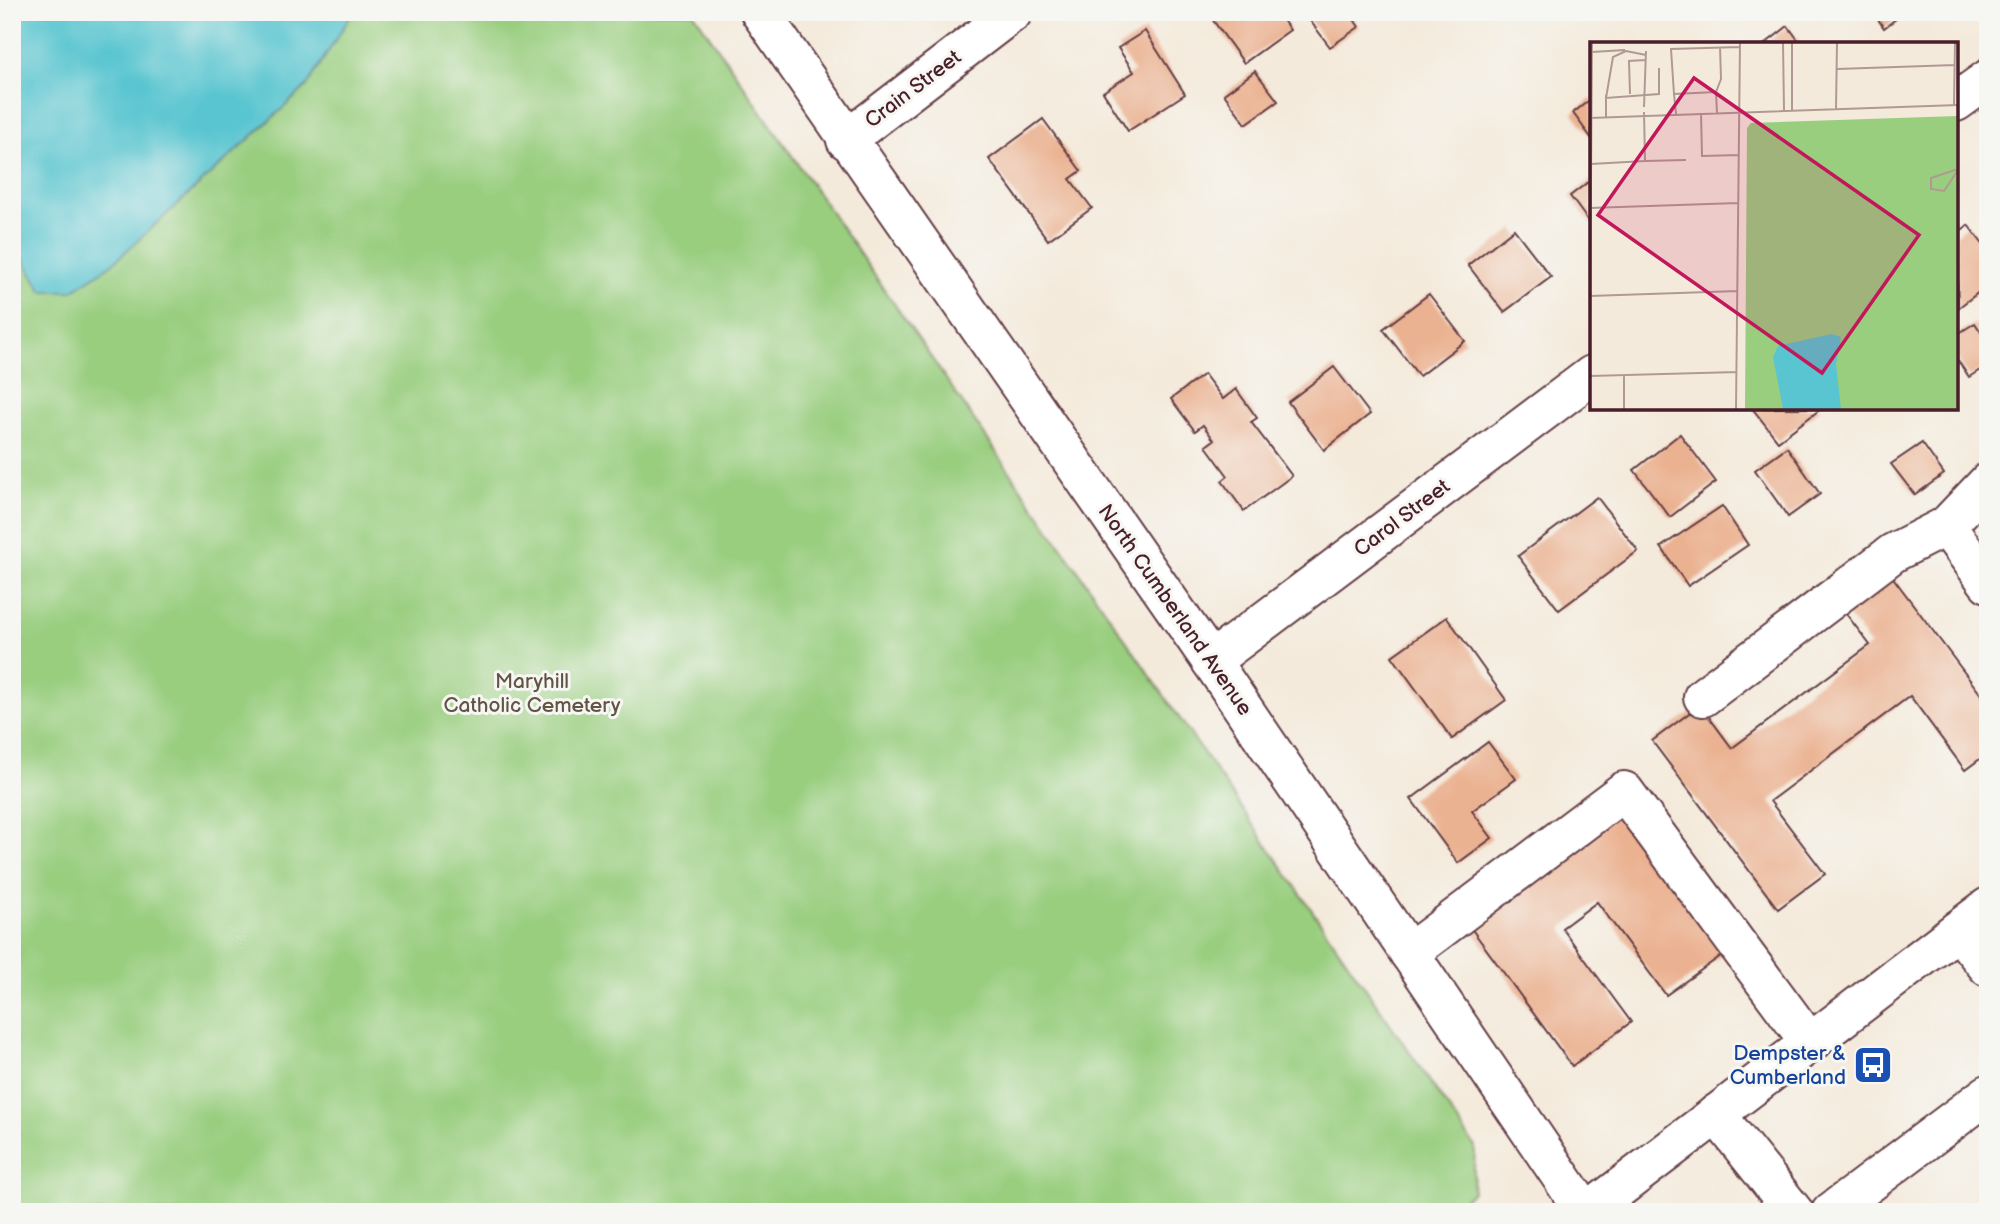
<svg xmlns="http://www.w3.org/2000/svg" width="2000" height="1224" viewBox="0 0 2000 1224" font-family="'Balsamiq Sans',sans-serif">
	<style>
		.green { fill: #99ce7f; stroke: #727655; stroke-width: 2 }
		.water { fill: #58c5d0; stroke: #51727e; stroke-width: 2 }
		.building { fill: #ebb292 }
		.lines { fill: none; stroke-linecap: round; stroke-linejoin: round }
		.minor-casing { stroke: #643d45; stroke-width: 42 }
		.major-casing { stroke: #643d45; stroke-width: 42 }
		.minor { stroke: #fff; stroke-width: 38 }
		.major { stroke: #fff; stroke-width: 38 }
		.labels { text-anchor: middle; dominant-baseline: central; stroke-width: 6; stroke-linejoin: round; paint-order: stroke }
		.street-label { font-size: 21px; fill: #4a1f2b; stroke: #f6f6f2 }
		.park-label { font-size: 21px; fill: #625444; stroke: #f6f6f2 }
		.transit-label { font-size: 21px; fill: #164399; stroke: #f6f6f2; text-anchor: end }
		.inset-road { fill: none; stroke: #b09995; stroke-width: 2 }
		.view { fill: #c2185b; fill-opacity: 0.15; stroke: #c2185b; stroke-width: 3.5 }
		.inset-edge { fill: none; stroke: #4a1f2b; stroke-width: 3.5 }
	</style>
	<rect width="100%" height="100%" fill="#f6f6f2"/>
	<filter id="ink" filterUnits="userSpaceOnUse"><feTurbulence type="fractalNoise" baseFrequency=".0143" numOctaves="2"/><feDisplacementMap in="SourceGraphic" scale="14" xChannelSelector="R" yChannelSelector="G"/><feConvolveMatrix kernelMatrix="1 2 1 2 8 2 1 2 1" color-interpolation-filters="sRGB"/></filter>
	<filter id="wash" filterUnits="userSpaceOnUse"><feTurbulence type="fractalNoise" baseFrequency=".00686" numOctaves="4" result="noise"/><feDisplacementMap in="SourceGraphic" scale="28" xChannelSelector="R" yChannelSelector="G"/><feGaussianBlur stdDeviation="1.57" result="paint"/><feColorMatrix in="noise" values="0 0 0 0 0 0 0 0 0 0 0 0 0 0 0 0 0 1.4 0 .05"/><feComposite in="paint" operator="in"/></filter>
	<g filter="url(#wash)">
		<rect width="100%" height="100%" fill="#f4eadb"/>
		<polygon class="green" points="12,12 693,12 1475,1147 1473,1192 1446,1212 12,1212"/>
		<polygon class="water" points="12,12 353,12 306,87 111,265 72,291 42,291 12,241"/>
		<g id="blocks">
			<g class="building">
				<polygon points="1207,12 1277,12 1290,30 1244,63"/>
				<polygon points="1308,12 1349,12 1359,27 1330,47 1305,14"/>
				<polygon points="1873,12 1905,12 1884,28"/>
				<polygon points="1788,26 1801,44 1765,44"/>
				<polygon points="1145,31 1185,94 1128,131 1103,92 1134,72 1118,48"/>
				<polygon points="1255,71 1278,101 1246,124 1224,94"/>
				<polygon points="1592,98 1592,139 1573,113"/>
				<polygon points="1043,119 1081,171 1070,179 1092,208 1048,240 989,159"/>
				<polygon points="1592,179 1592,226 1570,196"/>
				<polygon points="1968,225 1988,251 1988,285 1958,308 1956,235"/>
				<polygon points="1514,229 1551,277 1504,312 1468,265"/>
				<polygon points="1429,294 1465,341 1419,376 1383,329"/>
				<polygon points="1975,323 1988,343 1988,365 1969,377 1956,358 1956,335"/>
				<polygon points="1334,367 1370,414 1324,450 1288,402"/>
				<polygon points="1204,374 1223,399 1236,389 1257,418 1251,422 1292,476 1244,511 1222,481 1228,476 1206,446 1214,440 1203,425 1195,431 1171,399"/>
				<polygon points="1752,408 1822,408 1778,441"/>
				<polygon points="1680,434 1716,482 1670,517 1634,470"/>
				<polygon points="1922,443 1944,474 1915,495 1891,464"/>
				<polygon points="1787,447 1820,494 1788,517 1755,470"/>
				<polygon points="1597,497 1638,551 1559,610 1518,556"/>
				<polygon points="1722,506 1748,545 1688,586 1661,547"/>
				<polygon points="1885,567 1988,704 1988,753 1965,770 1910,696 1770,801 1825,874 1778,909 1652,741 1700,705 1732,748 1870,645 1837,602"/>
				<polygon points="1447,617 1506,700 1452,739 1392,656"/>
				<polygon points="1488,742 1516,779 1472,811 1492,838 1458,863 1411,799"/>
				<polygon points="1621,812 1725,953 1666,995 1597,902 1562,928 1631,1022 1572,1066 1468,924"/>
			</g>
		</g>
	</g>
	<g filter="url(#ink)">
		<use href="#blocks" fill-opacity="0" stroke="#643d45" stroke-width="2"/>
		<g class="lines">
			<g class="minor-casing">
				<g id="minor">
					<polyline points="760,12 1211,661 1585,1212"/>
					<polyline points="1956,102 1988,79"/>
					<polyline points="846,140 1013,12"/>
					<polyline points="1946,526 1988,482"/>
					<polyline points="1211,661 1592,375"/>
					<polyline points="1703,697 1893,553 1946,526 1988,583"/>
					<polyline points="1958,930 1988,967"/>
					<polyline points="1409,953 1624,791 1810,1043"/>
					<polyline points="1716,1114 1794,1212"/>
					<polyline points="1831,1212 1988,1094"/>
				</g>
			</g>
			<g class="major-casing">
				<polyline id="major" points="1588,1212 1988,907"/>
			</g>
			<use href="#minor" class="minor"/>
			<use href="#major" class="major"/>
		</g>
	</g>
	<defs>
		<g id="bus-square" transform="scale(2.0125)"><rect x="-9" y="-9" width="18" height="18" rx="4" fill="#1a4fb4" stroke="#f6f6f2"/><path d="M-5-6H5V4H4V6H2V4H-2V6H-4V4H-5ZM-3.5-4V0h7V-4ZM-3.5 1.2v1.5H-2V1.2ZM2 1.2v1.5H3.5V1.2Z" fill="#fff"/></g>
	</defs>
	<g fill-rule="evenodd">
		<use href="#bus-square" x="1873" y="1065"/>
	</g>
	<g class="labels">
		<g class="street-label">
			<text transform="translate(913 89) rotate(-37)">Crain Street</text>
			<text transform="translate(1402 518) rotate(-37)">Carol Street</text>
			<text transform="translate(1175 610) rotate(55)">North Cumberland Avenue</text>
		</g>
		<g class="park-label">
			<text x="532" y="681">Maryhill<tspan x="532" dy="24">Catholic Cemetery</tspan></text>
		</g>
		<g class="transit-label">
			<text x="1846" y="1053">Dempster &amp;<tspan x="1846" dy="24">Cumberland</tspan></text>
		</g>
	</g>
	<g transform="translate(1590 42)">
		<rect width="368" height="368" fill="#f4eadb"/>
		<path d="M367,74V367H155L157,86L161,81Z" fill="#99ce7f"/>
		<path d="M241,292L251,295L246,322L251,367H193L183,315L188,304Z" fill="#58c5d0"/>
		<path class="inset-road" d="M193,0L194,68M2,10L35,8M56,13L36,9L23,15L16,56L69,52V26M247,27L365,23M126,50L131,37L130,5M40,52L39,19L55,18M84,52L81,7L150,5M364,63L365,0M54,65L56,9M246,67L247,0M202,68V0M54,70L55,119L96,118M111,71L112,114L149,113M86,72L84,52L126,50L127,71M16,75V53M0,76L368,63M1,122L55,119M368,127L341,136V147L354,149L368,128M0,166L148,161M0,254L148,249M0,278L2,0M0,334L147,330M34,367V333M146,367L150,0"/>
		<path class="view" d="M104,36L329,193L232,331L8,173Z"/>
		<rect width="368" height="368" class="inset-edge"/>
	</g>
	<rect width="2000" height="1224" fill="none" stroke="#f6f6f2" stroke-width="42"/>
</svg>
